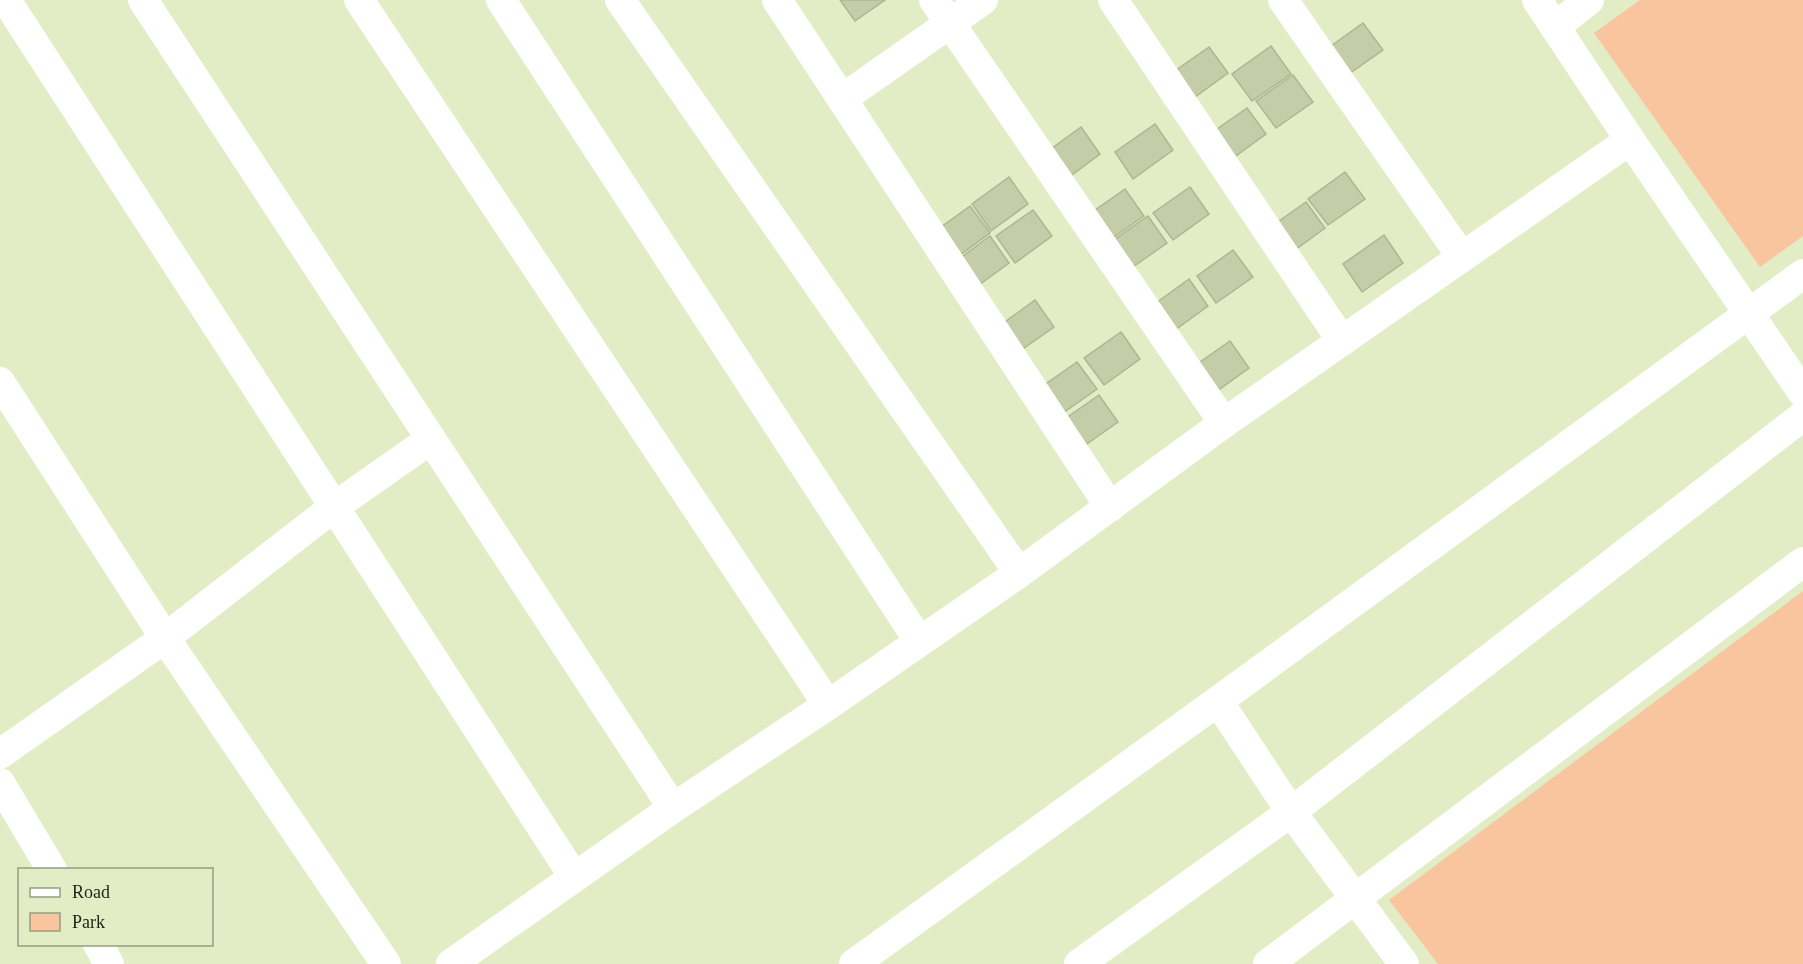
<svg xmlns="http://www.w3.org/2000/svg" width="1803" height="964" viewBox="0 0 1803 964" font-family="Georgia,serif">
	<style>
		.green { fill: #f8c59e }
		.building { fill: #c4cda7; stroke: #adb691; stroke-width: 1.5 }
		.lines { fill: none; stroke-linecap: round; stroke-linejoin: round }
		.street { stroke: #fff; stroke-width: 30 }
	</style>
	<rect width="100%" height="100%" fill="#e3edc5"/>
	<g class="green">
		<polygon points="1640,0 1803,0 1803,236 1760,267 1594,33"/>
		<polygon points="1803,591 1803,964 1438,964 1389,900"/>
	</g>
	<g class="building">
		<polygon points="840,0 885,0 855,21"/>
		<polygon points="1363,23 1383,50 1346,76 1327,49"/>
		<polygon points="1271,46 1291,74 1252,101 1232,74"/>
		<polygon points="1209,47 1228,73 1191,100 1172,73"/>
		<polygon points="1293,75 1313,102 1276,128 1256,101"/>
		<polygon points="1247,108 1266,134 1229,161 1210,134"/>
		<polygon points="1155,124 1173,150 1133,179 1115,152"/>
		<polygon points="1081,127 1100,154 1064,181 1044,154"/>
		<polygon points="1345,172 1365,199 1328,225 1308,199"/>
		<polygon points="1009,177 1028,204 991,231 972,204"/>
		<polygon points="1190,187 1209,214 1173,240 1153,213"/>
		<polygon points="1125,189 1144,216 1107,242 1088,215"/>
		<polygon points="1306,202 1325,228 1288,255 1269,228"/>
		<polygon points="970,206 990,233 953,260 933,233"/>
		<polygon points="1033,210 1052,236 1015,263 996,236"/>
		<polygon points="1148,216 1167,243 1130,269 1111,242"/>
		<polygon points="1384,235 1403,263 1362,292 1343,264"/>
		<polygon points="990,236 1009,263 972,290 953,263"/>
		<polygon points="1233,250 1253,277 1216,303 1197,276"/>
		<polygon points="1189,279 1208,306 1171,333 1152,306"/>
		<polygon points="1035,300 1054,327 1017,353 998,327"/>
		<polygon points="1121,332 1140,359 1104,385 1084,358"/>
		<polygon points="1230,341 1249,368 1213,394 1193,367"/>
		<polygon points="1077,362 1097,389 1060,415 1040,388"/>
		<polygon points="1099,395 1118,422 1081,448 1062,421"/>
	</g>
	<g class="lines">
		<g class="street">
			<polyline points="6,0 574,877"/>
			<polyline points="143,0 673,808"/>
			<polyline points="359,0 828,705"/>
			<polyline points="501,0 919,641"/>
			<polyline points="620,0 1019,573"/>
			<polyline points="777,0 1110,507"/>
			<polyline points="934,0 1224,423"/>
			<polyline points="1113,0 1342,341"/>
			<polyline points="1283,0 1462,257"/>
			<polyline points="1537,0 1630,140 1803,393"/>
			<polyline points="1555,27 1589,0"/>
			<polyline points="842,99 983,0"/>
			<polyline points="0,382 165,638 386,964"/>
			<polyline points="1218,701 1291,812 1404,964"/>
			<polyline points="0,754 165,638 334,507 431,439"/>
			<polyline points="0,783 52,870"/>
			<polyline points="98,944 109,964"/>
			<polyline points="451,964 673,808 828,705 1019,573 1224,423 1630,140"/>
			<polyline points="854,964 1218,701 1803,274"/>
			<polyline points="1079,964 1291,812 1803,416"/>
			<polyline points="1268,964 1803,562"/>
		</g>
	</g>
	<rect x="18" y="868" width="195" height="78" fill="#e3edc5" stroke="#969d80" stroke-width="1.5"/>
	<rect x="30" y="888" width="30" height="9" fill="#ffffff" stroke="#969d80" stroke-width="1.5"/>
	<text x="72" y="898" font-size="18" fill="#232618">Road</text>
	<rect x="30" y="913" width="30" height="18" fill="#f8c59e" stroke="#969d80" stroke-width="1.5"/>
	<text x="72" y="928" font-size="18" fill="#232618">Park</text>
</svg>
